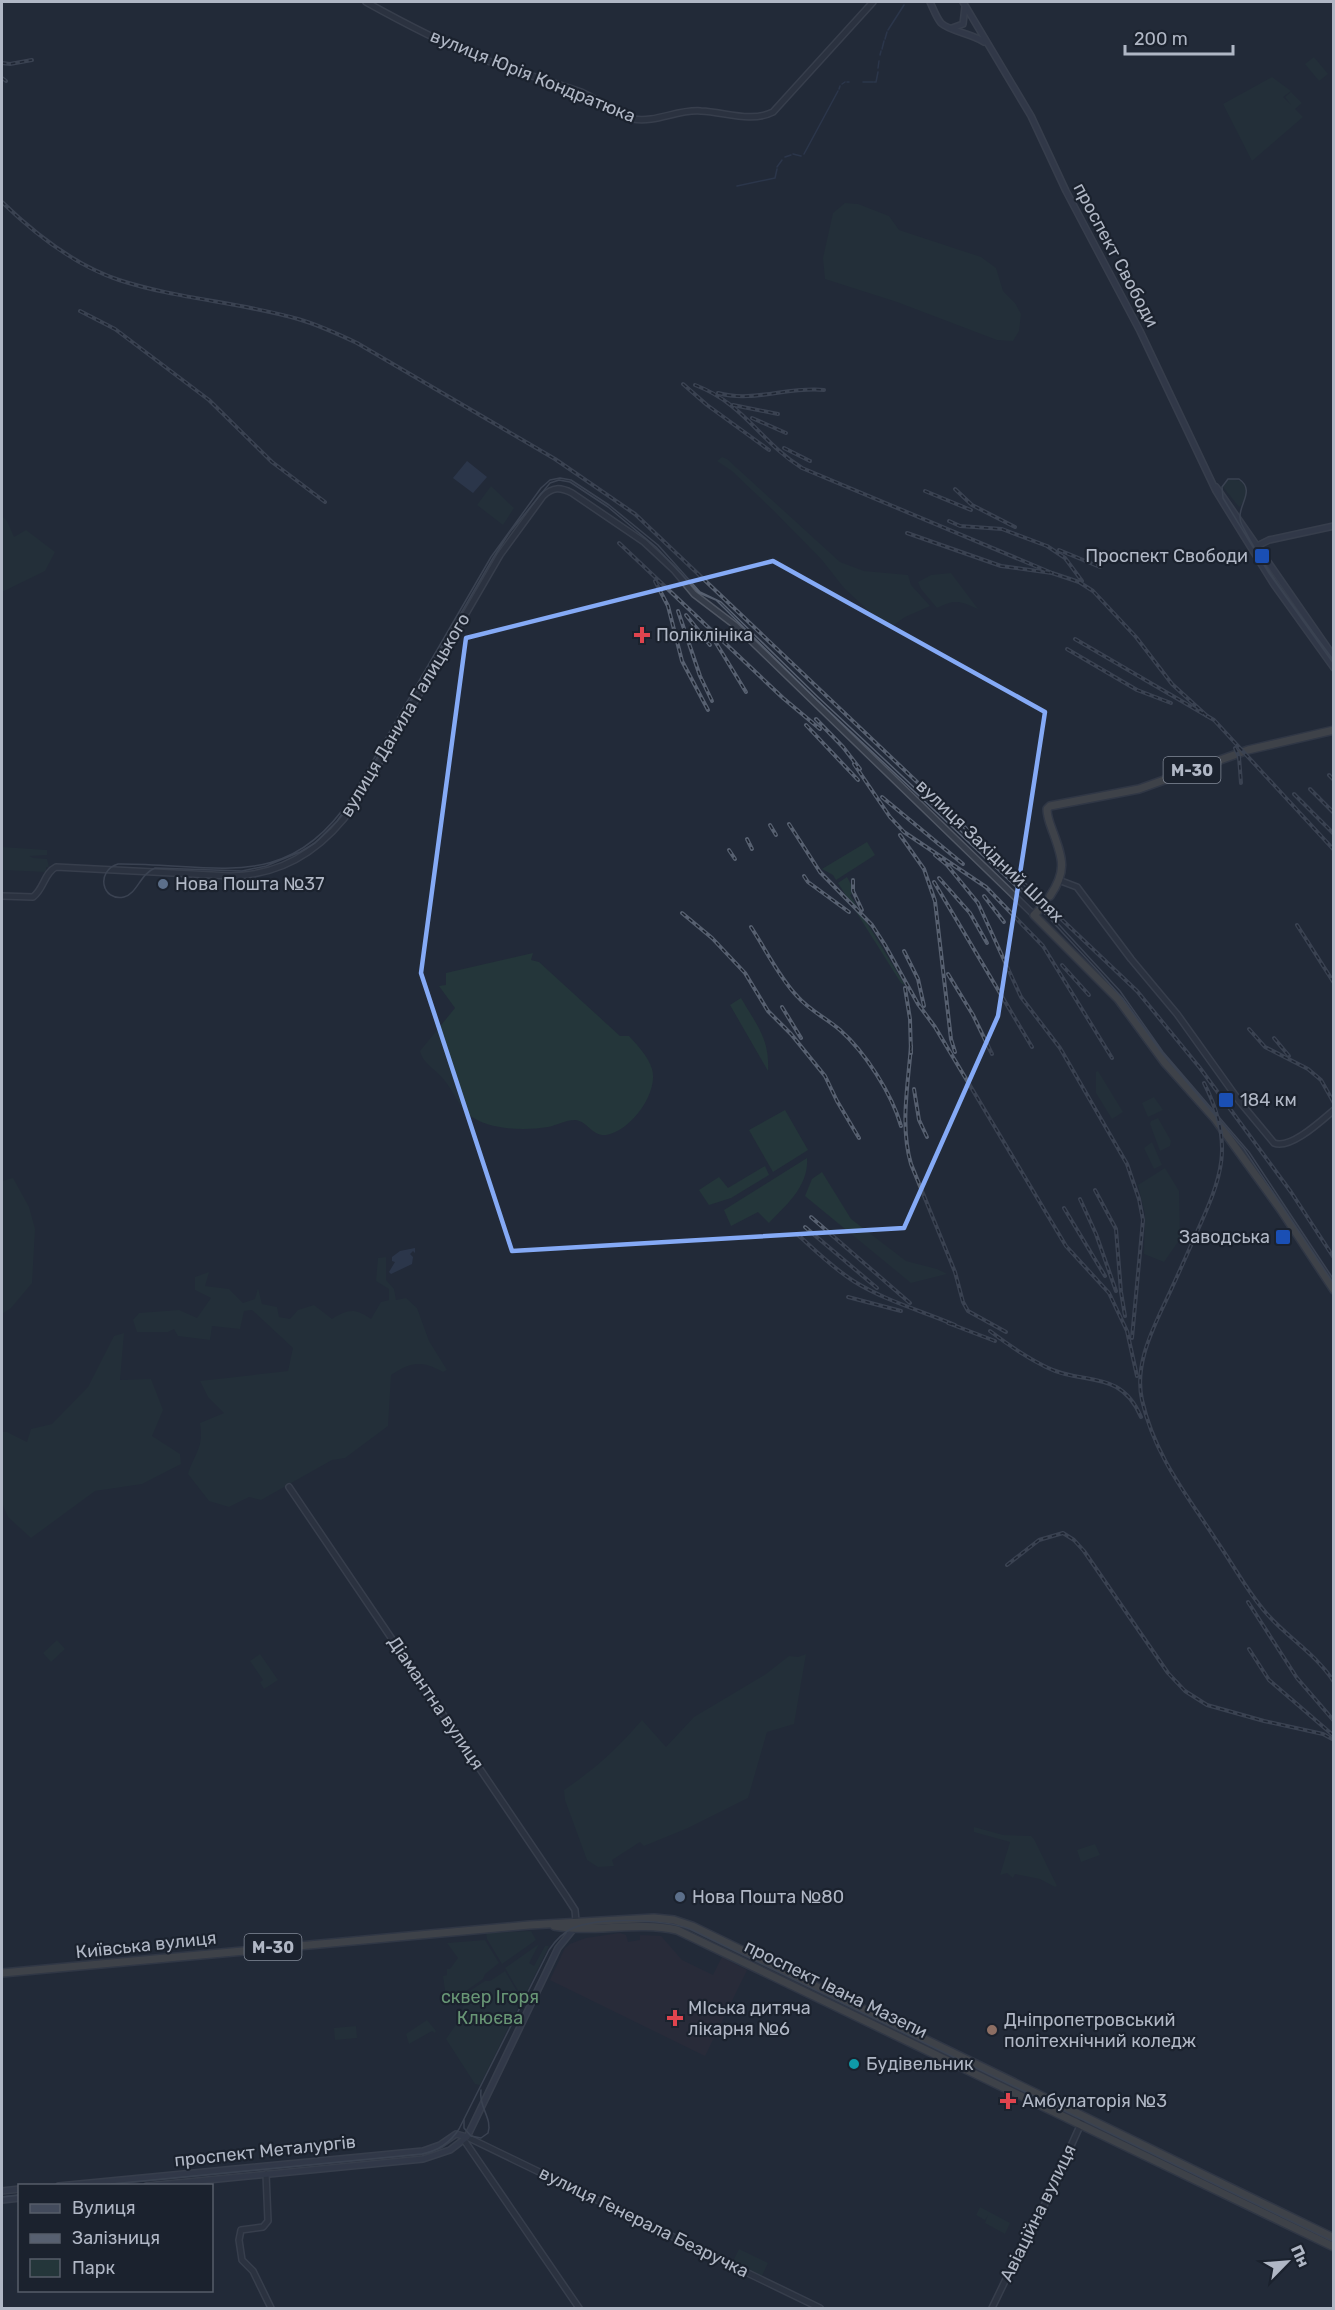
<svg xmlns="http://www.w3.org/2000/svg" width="1335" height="2310" viewBox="0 0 1335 2310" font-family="Rubik,sans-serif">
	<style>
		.medical { fill: #302d3b }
		.green { fill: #24363a }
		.water { fill: #364560 }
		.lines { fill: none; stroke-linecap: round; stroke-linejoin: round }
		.stream { stroke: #364560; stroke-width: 1.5 }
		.trunk-tunnel { stroke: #373f4e; stroke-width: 7; stroke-dasharray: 7 3.5; stroke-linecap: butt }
		.tertiary-casing { stroke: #505764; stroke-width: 8 }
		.secondary-casing { stroke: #505764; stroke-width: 8 }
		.trunk-casing { stroke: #404754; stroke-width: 10 }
		.tertiary { stroke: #353c49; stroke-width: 5 }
		.secondary { stroke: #434b5c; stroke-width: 5 }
		.trunk { stroke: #61605e; stroke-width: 7 }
		.tram { stroke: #576070; stroke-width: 1.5 }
		.rail-casing { stroke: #576070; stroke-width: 4 }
		.rail { stroke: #1b222e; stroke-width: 1.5; stroke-dasharray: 4.5; stroke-linecap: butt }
		.marked { fill: none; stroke: #85aaf6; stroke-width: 4.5; stroke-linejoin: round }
		.transit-dot { fill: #1a4fb4; stroke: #1b222e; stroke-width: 2 }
		.health-dot { fill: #e0444e; stroke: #1b222e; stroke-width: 2 }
		.service-dot { fill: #5c6f8a; stroke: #1b222e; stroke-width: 2 }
		.education-dot { fill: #8d6e63; stroke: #1b222e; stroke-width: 2 }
		.culture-dot { fill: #0f9aa8; stroke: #1b222e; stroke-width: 2 }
		.labels { text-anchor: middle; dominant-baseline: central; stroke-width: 4.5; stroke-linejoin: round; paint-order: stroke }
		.shield { fill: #1b222e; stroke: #838a98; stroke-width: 1.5 }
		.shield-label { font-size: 16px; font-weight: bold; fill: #b0b7c5 }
		.street-label { font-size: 18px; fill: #b0b7c5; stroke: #1b222e }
		.poi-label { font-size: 18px; fill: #b0b7c5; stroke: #1b222e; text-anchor: start }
		.park-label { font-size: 18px; fill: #689675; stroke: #1b222e }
	</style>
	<rect width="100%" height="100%" fill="#222a39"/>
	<polygon class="medical" points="620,1933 626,1935 628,1942 640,1940 640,1935 661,1936 682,1960 713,1975 722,1957 747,1970 705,2056 550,1980 565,1948 570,1944 586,1938"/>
	<g class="green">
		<polygon points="1314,57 1328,74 1319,81 1305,64"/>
		<polygon points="1272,77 1291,91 1283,97 1291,105 1285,97 1291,92 1302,103 1295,109 1303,117 1252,161 1223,104"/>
		<polygon points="845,203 858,204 889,216 899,230 981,257 996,268 1003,291 1015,303 1021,314 1019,331 1013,341 997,340 897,302 825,279 823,258 833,213"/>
		<polygon points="722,457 727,459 840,562 864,571 908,575 911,585 930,606 905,617 891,627 886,627 844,588 822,560 774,511 732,471 717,461"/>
		<path d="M1231,479L1241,481C1249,489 1247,500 1239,507L1223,487L1225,482Z"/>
		<polygon points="491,486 514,508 503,525 477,505"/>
		<polygon points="2,516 7,521 14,537 26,530 55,552 45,571 2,592"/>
		<path d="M951,573L978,609C959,601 956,599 937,608L921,589L918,582L931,575Z"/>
		<polygon points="867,842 875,855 836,880 833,875 822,869"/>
		<polygon points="2,847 47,850 47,855 29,856 33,858 47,859 49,867 46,867 46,872 2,870"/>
		<polygon points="847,877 855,892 850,895 905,985 901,983 838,883"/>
		<path d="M533,953L531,960L539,962L620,1036H629C638,1046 648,1056 652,1069C659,1093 630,1132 606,1135C591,1136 588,1121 575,1120C566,1120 557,1125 548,1127C524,1131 489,1130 469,1115C459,1106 453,1091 445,1081C437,1070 423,1064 420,1051L455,1008L439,986L446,985V973Z"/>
		<path d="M741,998C756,1024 770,1039 768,1071L730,1005Z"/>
		<polygon points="1098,1071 1123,1112 1112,1119 1096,1093 1096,1072"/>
		<polygon points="1154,1097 1163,1110 1148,1117 1142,1103"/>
		<polygon points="785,1110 808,1150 773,1172 749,1130"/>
		<polygon points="1158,1118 1171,1141 1170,1146 1160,1151 1150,1124 1151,1121"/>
		<polygon points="1152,1142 1162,1165 1154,1169 1144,1148"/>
		<path d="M807,1158C809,1186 787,1204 769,1223L758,1212L731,1226L724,1210Z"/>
		<polygon points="765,1166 769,1175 731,1198 709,1205 699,1190 719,1177 728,1188"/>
		<polygon points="1165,1168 1179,1191 1180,1239 1164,1262 1144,1254 1145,1214 1138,1185"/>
		<polygon points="822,1172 851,1219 906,1261 937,1269 947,1274 911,1283 805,1196 812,1179"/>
		<polygon points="13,1178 29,1207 35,1229 32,1283 11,1308 2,1314 2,1181"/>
		<path d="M386,1257V1280L394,1289L396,1300L406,1298L417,1308L429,1341L447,1370L443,1372C421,1360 411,1362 391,1375L388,1426L345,1458L332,1460L261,1500L249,1497L229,1507L209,1501L188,1474C195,1452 204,1448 200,1423L224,1413L208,1397L200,1381L288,1371L293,1348L252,1310L244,1311L240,1329L212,1326L210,1340L178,1336L174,1329L168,1332H137L133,1320L139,1313L179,1310L197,1318L211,1298L195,1290V1277L209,1272L205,1286L229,1289L243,1303L255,1299L258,1288L262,1304L277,1307L279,1317L290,1319L298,1310L314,1305L332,1319C348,1309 355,1308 371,1319L381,1302L389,1300V1289L376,1281L378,1258Z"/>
		<polygon points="124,1333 120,1380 151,1379 163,1410 152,1436 180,1454 181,1464 142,1484 95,1491 31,1538 8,1517 2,1503 2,1432 7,1432 27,1442 31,1429 52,1424 88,1387 114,1336"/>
		<polygon points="57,1640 65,1649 51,1662 43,1653"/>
		<polygon points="260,1654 278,1680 264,1689 260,1682 263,1680 250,1661"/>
		<path d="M806,1654L794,1724L767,1732L748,1798L688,1828L644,1846L640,1842L612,1860L614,1866L598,1867L587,1860L565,1800L564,1790C595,1769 617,1749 642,1720L666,1747L694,1717L766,1674L789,1656L798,1657Z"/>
		<polygon points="974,1827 1003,1835 1031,1836 1034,1839 1057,1886 1055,1887 1040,1879 1015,1874 1013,1878 1007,1873 1000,1875 1010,1842 974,1832"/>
		<polygon points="1095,1844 1100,1855 1081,1862 1077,1850"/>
		<polygon points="531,1931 536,1940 502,1964 487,1939 486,1933"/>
		<polygon points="485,1940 499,1963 485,1974 483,1979 447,2004 443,1976 447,1975 447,1969 450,1969 458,1958 447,1943"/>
		<polygon points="539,1944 529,1963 534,1966 545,1946 549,1946 523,1999 505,1968"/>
		<polygon points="505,1971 522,2000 480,2085 475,2084 446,2039 464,2013 462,2009 471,1990 485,1981 490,1981"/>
		<polygon points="427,2020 436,2031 435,2033 432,2031 409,2044 406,2034"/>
		<polygon points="356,2026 357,2038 335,2040 334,2028"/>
		<polygon points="980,2207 1010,2223 1005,2234 985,2223 988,2215 985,2220 976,2215"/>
		<polygon points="739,2249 768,2263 761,2278 732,2263"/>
	</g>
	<g class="water">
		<polygon points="467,461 487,477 473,493 453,478"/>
		<polygon points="415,1248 415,1253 413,1251 410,1254 413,1257 412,1264 391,1274 389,1272 395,1262 392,1261 392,1257 400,1251"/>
	</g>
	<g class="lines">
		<g class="stream">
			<polyline points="888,30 904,5"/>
			<polyline points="885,39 887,32"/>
			<polyline points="882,49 884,41"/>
			<polyline points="880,55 881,51"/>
			<polyline points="878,68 879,61"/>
			<polyline points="847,82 849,82"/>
			<polyline points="863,82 873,82"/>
			<polyline points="874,82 876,82 878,72"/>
			<polyline points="842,84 845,82"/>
			<polyline points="839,89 840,86"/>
			<polyline points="793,154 801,156"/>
			<polyline points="804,154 838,91"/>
			<polyline points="785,157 791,155"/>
			<polyline points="777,167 782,160"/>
			<polyline points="737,186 775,178 777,169"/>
		</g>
		<polyline class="trunk-tunnel" points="1039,910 1050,896"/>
		<g class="tertiary-casing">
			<g id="tertiary">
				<path d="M366,2C402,22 438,41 477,57C511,70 546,80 581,92C598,99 615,116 633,119C656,123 678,109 701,111C725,112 751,123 773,112L873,2"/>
				<path d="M1061,881L1077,887L1131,959L1177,1014L1240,1102L1274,1143C1290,1150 1321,1121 1334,1110"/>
				<path d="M2,896L33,897C44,889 44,873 56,867L231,876C285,875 325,847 355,804L500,555L543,496C553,487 560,487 572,493L644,542L674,570L694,594L736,626L1034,915"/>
				<polyline points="289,1487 566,1896 575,1910 576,1921"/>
				<polyline points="467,2137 820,2308"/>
				<polyline points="464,2140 579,2308"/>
				<polyline points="266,2174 268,2221 263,2227 241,2230 239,2240 242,2260 253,2271 271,2308"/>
				<polyline points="992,2308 1034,2221 1038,2219 1084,2117"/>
			</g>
		</g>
		<g class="secondary-casing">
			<g id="secondary">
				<path d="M930,2C933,8 936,17 941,23C949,31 973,34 984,42"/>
				<polyline points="963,2 1031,116 1066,191 1140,331 1216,491 1273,583 1334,668"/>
				<polyline points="952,28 963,24 965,7"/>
				<polyline points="1216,487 1334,657"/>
				<polyline points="1255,547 1269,540 1334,526"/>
				<polyline points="59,2186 423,2151 440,2145 456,2134 467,2137"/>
				<polyline points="147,2186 423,2159 450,2150 467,2137 558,1948 576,1926"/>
				<polyline points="2,2191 20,2189"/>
				<polyline points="2,2200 20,2198"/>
			</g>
		</g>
		<g class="trunk-casing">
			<g id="trunk">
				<path d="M1050,896C1067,871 1063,859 1053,832C1050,824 1047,817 1047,809L1050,806L1139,789L1248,750L1334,730"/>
				<polyline points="1039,910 1034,915 1118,999 1165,1063 1215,1119 1281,1210 1334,1290"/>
				<path d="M554,1926C594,1933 636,1921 677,1930L1334,2247"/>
				<polyline points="2,1973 529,1925 654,1918 674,1920 692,1926 1334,2238"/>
			</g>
		</g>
		<use href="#tertiary" class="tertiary"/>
		<use href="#secondary" class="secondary"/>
		<use href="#trunk" class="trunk"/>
		<g class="tram">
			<path d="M1334,661C1302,617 1266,573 1242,525C1233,508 1258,492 1239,479H1228L1222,487L1223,498L1269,573L1334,664"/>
			<path d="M1334,1280L1249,1152L1163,1052L1120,991L1051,916L819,698L721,602L700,592L658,545L609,505L571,480L560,478L550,480L541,488L491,557L351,798C287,895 215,863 118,864C95,871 102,902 124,897C137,894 140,874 155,868L242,871L266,866L300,852L315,843L337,821L353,799L493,558L510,532L550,483L559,480L570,482L608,507L656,547L699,593L716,600L817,700L1049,918L1100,973L1123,999L1162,1053L1244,1149L1334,1284"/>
			<path d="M464,2120V2128L471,2136L481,2138L488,2133C493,2119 478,2106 481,2090"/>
			<path d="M91,2186L422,2154C438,2151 450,2143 459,2129L549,1950C555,1941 562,1933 573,1928C600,1917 663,1919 690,1929L1334,2242"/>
			<polyline points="2,2197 20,2195"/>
		</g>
		<g class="rail-casing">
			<g id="rail">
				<polyline points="2,63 10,64 32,60"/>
				<polyline points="2,78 6,81"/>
				<path d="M2,202C35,234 74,265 119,280C177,299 239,302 298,319C319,325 338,334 357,343L555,459L635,514L1137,991L1200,1068L1291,1192L1334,1258"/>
				<polyline points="80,311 115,329 209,400 272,462 325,502"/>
				<polyline points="683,384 707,405 769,450"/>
				<path d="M695,385C745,404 760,442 802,468L1052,573"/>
				<path d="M718,393C753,403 789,386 824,390"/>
				<polyline points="733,405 778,414"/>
				<polyline points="752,418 786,433"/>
				<polyline points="784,448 810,461"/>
				<polyline points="955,489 972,505 1015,527"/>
				<polyline points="925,491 971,510"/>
				<polyline points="949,521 960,526 1002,529 1047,546 1065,558 1082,581"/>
				<polyline points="907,533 1001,566 1052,573 1079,582 1093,591 1136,637 1172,684 1207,716"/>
				<polyline points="619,543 783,698 820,729"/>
				<polyline points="1059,550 1100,567"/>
				<polyline points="655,581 668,606 682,661 708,710"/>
				<polyline points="678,611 700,676 712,701"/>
				<polyline points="686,615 710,645"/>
				<polyline points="713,638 746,692"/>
				<polyline points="1075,639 1214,720 1334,850"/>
				<polyline points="1067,649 1137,690 1171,703"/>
				<polyline points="816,719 843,747 860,769"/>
				<polyline points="806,725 858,780"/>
				<polyline points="1235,748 1239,757 1241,783"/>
				<polyline points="854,764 890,817 904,832 986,887 1043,946 1112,1058"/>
				<polyline points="1329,775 1334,780"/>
				<polyline points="1310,789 1334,813"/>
				<polyline points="1294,794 1334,834"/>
				<polyline points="882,797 963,864"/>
				<polyline points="789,824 820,872 872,925 885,945 918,1004 935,1027 1066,1246 1109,1293 1127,1331 1137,1376"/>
				<polyline points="770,825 776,835"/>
				<polyline points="900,835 924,869 935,901 951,1039 955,1052"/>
				<polyline points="747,839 752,849"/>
				<polyline points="729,850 735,859"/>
				<polyline points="935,855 947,865 978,903 1021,997 1060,1048 1127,1164 1139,1199 1143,1220 1132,1338"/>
				<polyline points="804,876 808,882 849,912"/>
				<polyline points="939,878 970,913 987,943"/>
				<polyline points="853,880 853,891 862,910"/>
				<polyline points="934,882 1032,1047"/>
				<polyline points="984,896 1004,922"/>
				<polyline points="682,913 712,938 745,973 768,1011 791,1034 825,1076 837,1101 859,1138"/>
				<polyline points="1297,925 1334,983"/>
				<path d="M751,927C766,950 779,977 797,996C809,1010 826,1018 840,1030C865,1052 892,1094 901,1126"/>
				<polyline points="904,951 918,979 924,1006"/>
				<polyline points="1062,965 1089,995"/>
				<polyline points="948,974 973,1015 992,1054"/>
				<polyline points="905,988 910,1019 911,1053"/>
				<polyline points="782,1007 801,1038"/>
				<polyline points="1249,1029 1265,1047 1308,1069 1321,1080 1334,1103"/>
				<polyline points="1274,1038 1289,1056"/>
				<path d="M911,1046C908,1085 900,1126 911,1164L955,1272L963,1302L968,1311L1006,1332"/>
				<path d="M1204,1083C1235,1144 1222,1177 1196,1234C1185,1259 1174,1284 1162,1309C1149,1337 1135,1368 1142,1400C1155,1457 1187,1495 1218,1543C1234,1566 1248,1593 1267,1614C1288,1638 1316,1654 1334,1682"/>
				<polyline points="914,1089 919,1120 927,1137"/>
				<polyline points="1095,1190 1116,1229 1121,1292 1125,1316"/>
				<polyline points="1080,1199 1096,1234 1116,1291"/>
				<polyline points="1064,1208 1105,1276"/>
				<polyline points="811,1217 910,1303"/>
				<polyline points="805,1227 877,1288"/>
				<path d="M797,1234C816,1251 834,1269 855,1282C886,1301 922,1311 955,1325"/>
				<polyline points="848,1297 901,1311"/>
				<polyline points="948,1323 995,1341"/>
				<path d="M990,1331C1007,1344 1026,1357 1046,1367C1083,1386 1120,1368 1141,1417"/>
				<polyline points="1007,1565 1039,1540 1063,1533 1074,1540 1084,1551 1168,1673 1185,1691 1207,1705 1264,1721 1323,1734 1334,1740"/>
				<polyline points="1248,1602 1297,1678 1334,1721"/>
				<polyline points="1249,1649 1269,1680 1334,1736"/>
			</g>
		</g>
		<use href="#rail" class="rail"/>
	</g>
	<path d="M0 0H1335V2310H0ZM773,561L1045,712L998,1016L904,1228L512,1251L421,973L466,638Z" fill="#222a39" fill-opacity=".55" fill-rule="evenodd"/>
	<path class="marked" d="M773,561L1045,712L998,1016L904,1228L512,1251L421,973L466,638Z"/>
	<g class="transit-dot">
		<rect x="1254" y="548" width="16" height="16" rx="3"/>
		<rect x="1218" y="1092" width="16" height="16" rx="3"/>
		<rect x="1275" y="1229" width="16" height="16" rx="3"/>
	</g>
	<g class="health-dot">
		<path d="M639 626h6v6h6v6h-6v6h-6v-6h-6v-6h6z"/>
		<path d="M672 2009h6v6h6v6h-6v6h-6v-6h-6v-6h6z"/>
		<path d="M1005 2092h6v6h6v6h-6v6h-6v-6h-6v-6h6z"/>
	</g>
	<g class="service-dot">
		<circle cx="163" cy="884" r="6"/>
		<circle cx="680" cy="1897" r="6"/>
	</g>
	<circle class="education-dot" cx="992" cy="2030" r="6"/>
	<circle class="culture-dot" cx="854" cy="2064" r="6"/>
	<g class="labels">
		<g class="shield">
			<rect x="1163.5" y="757" width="57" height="26" rx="4.5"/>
			<rect x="244.5" y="1934" width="57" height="26" rx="4.5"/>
		</g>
		<g class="shield-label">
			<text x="1192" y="770">М-30</text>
			<text x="273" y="1947">М-30</text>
		</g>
		<g class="street-label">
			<text transform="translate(533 76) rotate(22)">вулиця Юрія Кондратюка</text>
			<text transform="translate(1116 255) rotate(62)">проспект Свободи</text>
			<text transform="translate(405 715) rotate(-59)">вулиця Данила Галицького</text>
			<text transform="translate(990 851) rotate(44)">вулиця Західний Шлях</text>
			<text transform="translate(436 1703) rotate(56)">Діамантна вулиця</text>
			<text transform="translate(146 1945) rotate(-6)">Київська вулиця</text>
			<text transform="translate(836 1989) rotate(26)">проспект Івана Мазепи</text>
			<text transform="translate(265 2151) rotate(-6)">проспект Металургів</text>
			<text transform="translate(1038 2213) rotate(-64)">Авіаційна вулиця</text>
			<text transform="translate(644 2222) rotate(26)">вулиця Генерала Безручка</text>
		</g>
		<g class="poi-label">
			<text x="1248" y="556" text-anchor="end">Проспект Свободи</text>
			<text x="656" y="635">Поліклініка</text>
			<text x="175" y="884">Нова Пошта №37</text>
			<text x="1240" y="1100">184 км</text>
			<text x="1270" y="1237" text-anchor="end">Заводська</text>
			<text x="692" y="1897">Нова Пошта №80</text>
			<text x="688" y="2008">МІська дитяча<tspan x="688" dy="21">лікарня №6</tspan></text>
			<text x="1004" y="2020">Дніпропетровський<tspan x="1004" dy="21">політехнічний коледж</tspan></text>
			<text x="866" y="2064">Будівельник</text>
			<text x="1022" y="2101">Амбулаторія №3</text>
		</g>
		<g class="park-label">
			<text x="490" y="1997">сквер Ігоря<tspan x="490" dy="21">Клюєва</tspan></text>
		</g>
	</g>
	<rect width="1335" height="2310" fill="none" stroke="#b0b7c5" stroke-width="6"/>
	<rect x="18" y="2184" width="195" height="108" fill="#1b222e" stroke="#575e6a" stroke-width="1.5"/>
	<rect x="30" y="2204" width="30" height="9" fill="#434b5c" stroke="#575e6a" stroke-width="1.5"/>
	<text x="72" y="2214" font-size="18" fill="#b0b7c5">Вулиця</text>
	<rect x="30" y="2234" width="30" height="9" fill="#576070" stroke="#575e6a" stroke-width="1.5"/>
	<text x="72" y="2244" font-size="18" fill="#b0b7c5">Залізниця</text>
	<rect x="30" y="2259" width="30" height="18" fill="#24363a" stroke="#575e6a" stroke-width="1.5"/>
	<text x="72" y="2274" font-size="18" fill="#b0b7c5">Парк</text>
	<g transform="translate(1287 2262) rotate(65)" stroke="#1b222e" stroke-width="4.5" paint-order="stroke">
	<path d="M0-4.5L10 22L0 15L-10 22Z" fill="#b0b7c5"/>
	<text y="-9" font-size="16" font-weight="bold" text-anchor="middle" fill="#b0b7c5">Пн</text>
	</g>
	<path d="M1125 45v9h108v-9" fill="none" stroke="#b0b7c5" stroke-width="3"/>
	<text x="1134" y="45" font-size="18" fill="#b0b7c5" stroke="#1b222e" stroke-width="4.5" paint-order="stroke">200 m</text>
</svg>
